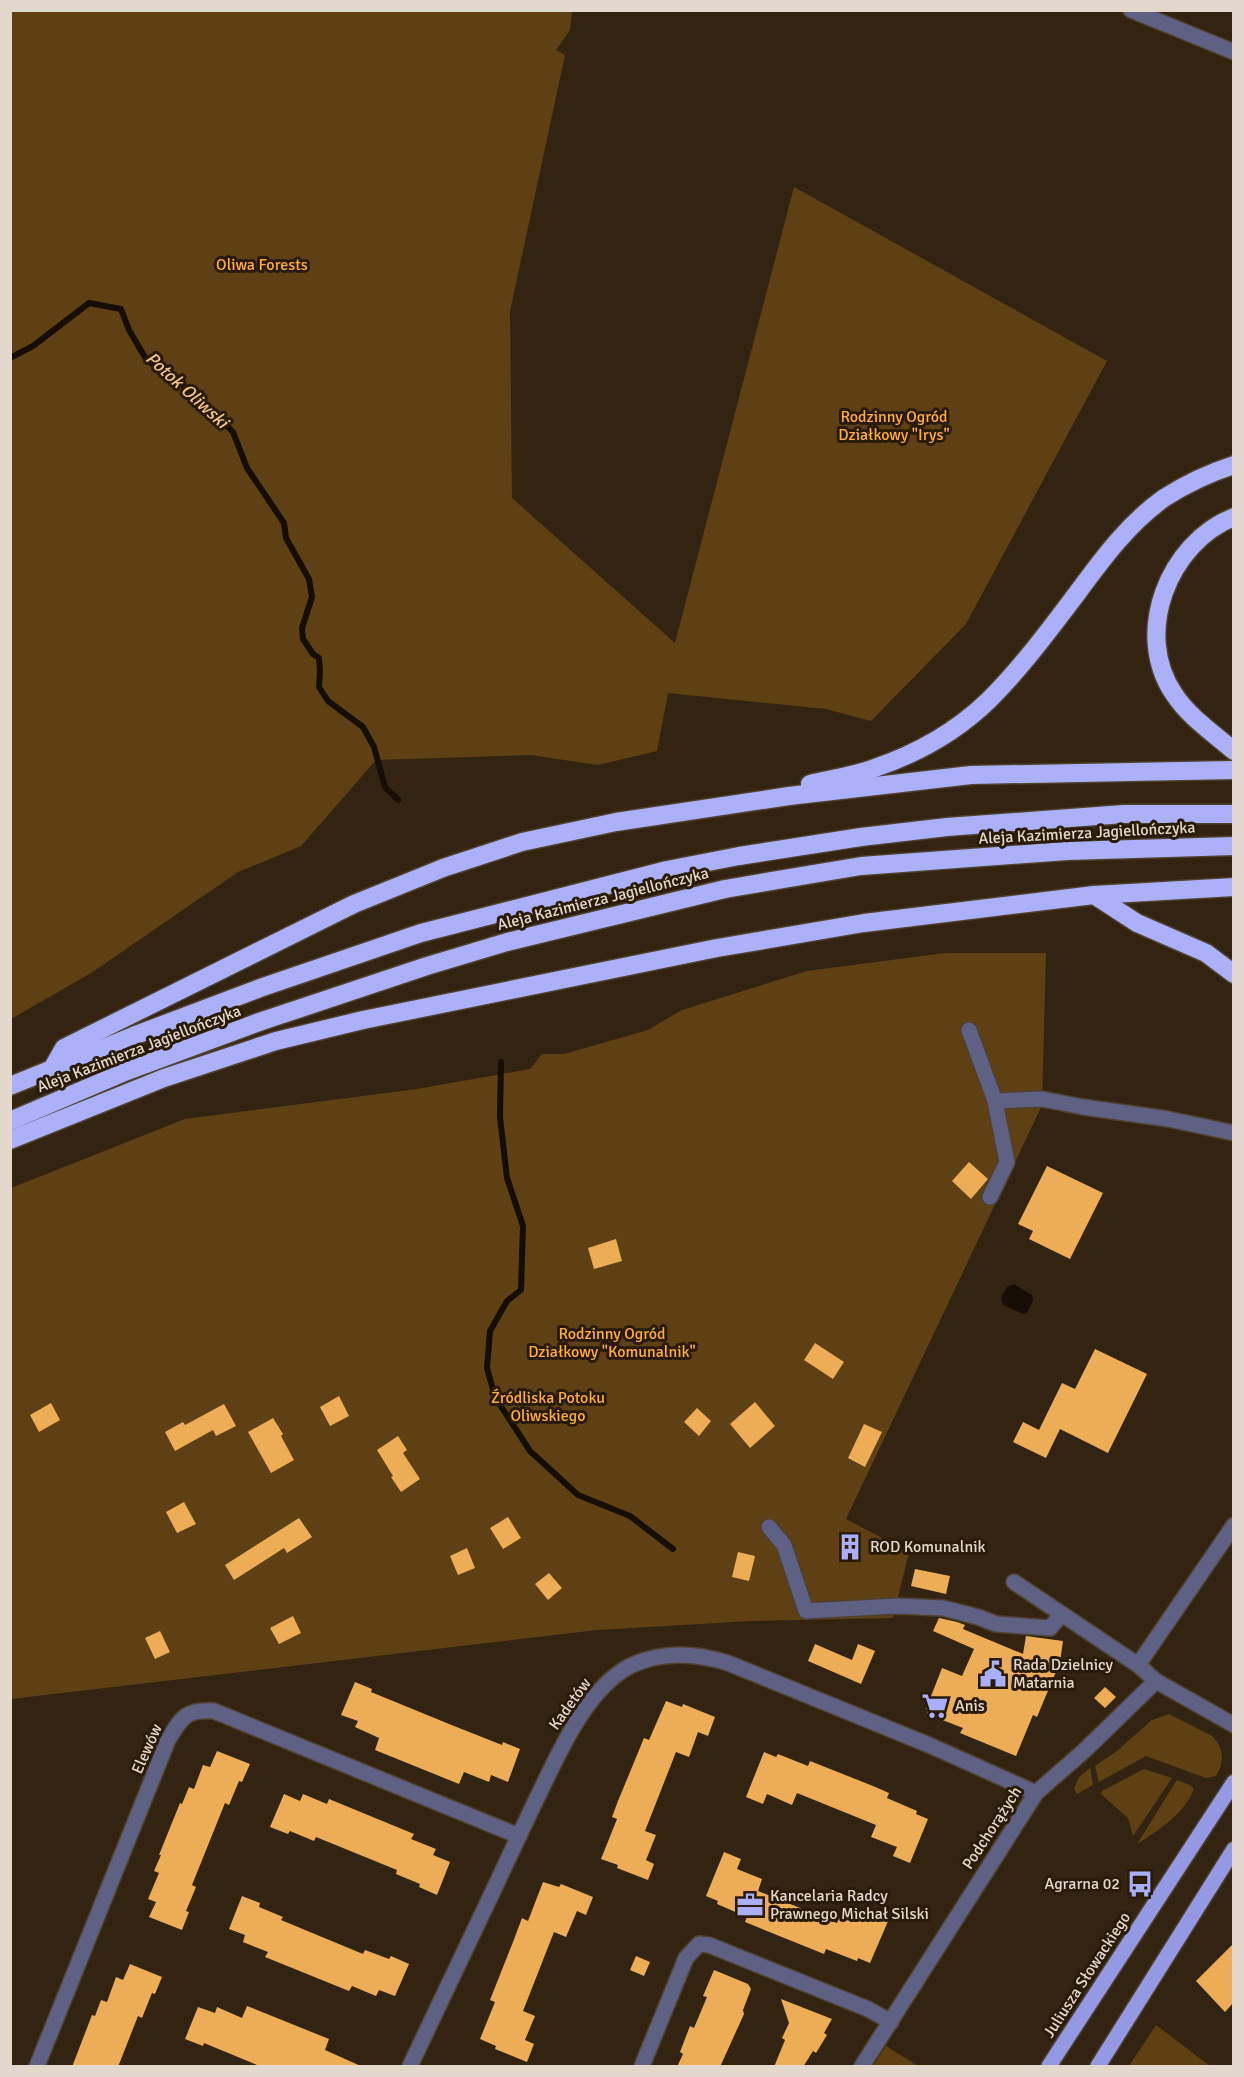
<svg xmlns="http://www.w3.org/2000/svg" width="1244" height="2077" viewBox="0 0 1244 2077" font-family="Signika,sans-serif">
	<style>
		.green { fill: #5f4014 }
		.water { fill: #160d04 }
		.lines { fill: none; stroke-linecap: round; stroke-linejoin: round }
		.stream { stroke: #160d04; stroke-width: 6 }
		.building { fill: #edad57 }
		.minor-casing { stroke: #4f412f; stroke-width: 18 }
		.major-casing { stroke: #4f412f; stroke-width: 18 }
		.highway-casing { stroke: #4f412f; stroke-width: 21 }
		.minor { stroke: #5e6084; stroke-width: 15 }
		.major { stroke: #9598e2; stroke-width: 15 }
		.highway { stroke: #acb0f8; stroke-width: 18 }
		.labels { text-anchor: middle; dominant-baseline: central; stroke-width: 6; stroke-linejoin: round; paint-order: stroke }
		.park-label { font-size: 16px; fill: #ffaf36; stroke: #291b08 }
		.street-label { font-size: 16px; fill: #e2d8cc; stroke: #291b08 }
		.poi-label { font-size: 16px; fill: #e2d8cc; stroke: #291b08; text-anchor: start }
		.water-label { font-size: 18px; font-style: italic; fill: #f5c489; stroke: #291b08 }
	</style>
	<rect width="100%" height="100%" fill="#332411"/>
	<g class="green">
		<polygon points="11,10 572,11 570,30 556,50 565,55 510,311 512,498 675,643 794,187 1107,361 966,624 871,721 826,709 668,693 657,751 598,765 531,755 376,760 301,846 238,872 91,973 11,1019"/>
		<polygon points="945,953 1046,953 1042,1105 846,1519 909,1552 893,1618 751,1621 597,1630 11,1699 11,1188 185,1119 417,1089 530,1069 542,1054 564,1054 648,1030 682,1010 807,971"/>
		<path d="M1169,1714L1212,1736C1224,1748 1225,1762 1216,1776L1206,1778L1146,1756L1099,1782L1095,1766L1117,1751L1152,1720Z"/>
		<polygon points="1090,1768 1093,1785 1077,1794 1074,1789 1079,1777"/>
		<polygon points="1144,1769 1172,1778 1133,1836 1128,1818 1101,1794 1102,1791"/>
		<path d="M1177,1780L1190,1785L1194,1789C1184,1814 1159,1830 1137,1844Z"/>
		<polygon points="1156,2025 1210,2066 1129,2066"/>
		<polygon points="886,2046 918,2066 873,2066"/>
	</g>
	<polygon class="water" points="1014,1284 1032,1295 1033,1300 1027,1313 1023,1314 1003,1305 1001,1298 1007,1287"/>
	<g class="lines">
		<g class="stream">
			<polyline points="10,358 33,346 89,303 121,309 129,330 146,359 167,376 192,391 233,432 247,468 284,523 286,538 309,579 312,597 302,628 303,639 313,654 319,658 320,671 319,687 328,701 363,727 374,747 385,787 398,800"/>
			<polyline points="501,1062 500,1117 507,1178 523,1226 521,1290 507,1301 490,1331 487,1368 495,1397 530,1451 578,1495 630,1516 673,1549"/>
		</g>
	</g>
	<g class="building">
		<polygon points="969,1162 988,1179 971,1199 952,1181"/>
		<polygon points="1047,1166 1103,1193 1070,1259 1029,1239 1033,1231 1018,1224"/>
		<polygon points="616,1239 622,1261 594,1269 588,1248"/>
		<polygon points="815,1343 844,1362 833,1379 804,1360"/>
		<polygon points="1095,1349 1147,1374 1108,1453 1060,1429 1046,1458 1013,1442 1023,1422 1039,1430 1062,1383 1075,1389"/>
		<polygon points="339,1396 349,1416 330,1426 320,1407"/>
		<polygon points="755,1402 775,1426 750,1448 730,1424"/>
		<polygon points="51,1403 60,1420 39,1432 30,1415"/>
		<polygon points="224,1404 236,1426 216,1436 213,1430 175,1451 165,1432 183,1422 185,1425"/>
		<polygon points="697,1408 711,1421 699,1436 684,1422"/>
		<polygon points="273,1418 283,1434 281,1436 294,1460 271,1473 248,1432"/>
		<polygon points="864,1424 882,1432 865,1467 848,1458"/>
		<polygon points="398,1436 407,1450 403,1453 420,1479 401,1492 391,1477 393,1476 377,1450"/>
		<polygon points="184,1502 196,1524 177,1533 166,1512"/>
		<polygon points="508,1517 521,1538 503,1549 490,1528"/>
		<polygon points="299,1518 312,1537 287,1553 284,1548 234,1580 225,1565"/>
		<polygon points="467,1548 475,1568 458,1575 450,1556"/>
		<polygon points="738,1552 755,1556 749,1581 732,1577"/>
		<polygon points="915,1569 950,1576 946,1594 911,1586"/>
		<polygon points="549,1573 562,1588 548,1600 535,1584"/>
		<polygon points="293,1616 301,1633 279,1644 270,1628"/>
		<polygon points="939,1618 957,1622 965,1625 963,1629 1023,1654 1026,1636 1063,1641 1060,1662 1037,1717 1033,1715 1016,1756 960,1733 963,1728 927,1714 928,1710 926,1709 942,1668 962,1676 974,1649 933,1631"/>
		<polygon points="160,1631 170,1652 155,1659 145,1638"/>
		<polygon points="815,1644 852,1660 858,1644 875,1651 861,1684 808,1661"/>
		<polygon points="355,1682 372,1689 371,1692 454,1726 502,1745 503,1742 520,1749 508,1782 491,1775 489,1782 464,1772 459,1784 375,1750 379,1738 355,1727 358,1721 341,1715"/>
		<polygon points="1105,1687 1116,1697 1105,1708 1094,1698"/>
		<polygon points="666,1701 682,1707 683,1704 715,1717 708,1736 698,1732 689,1757 676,1752 645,1831 656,1835 646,1860 654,1864 648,1880 617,1868 618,1865 601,1859 617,1819 612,1817 618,1801 644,1738 649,1740"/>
		<polygon points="217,1751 250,1764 242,1782 239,1781 229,1805 225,1803 192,1885 196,1887 186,1911 189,1912 182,1930 149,1917 156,1902 148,1899 159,1873 154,1871 161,1855 159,1855 180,1803 182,1804 189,1787 194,1789 203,1765 210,1767"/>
		<polygon points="764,1752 776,1757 778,1754 808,1766 810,1761 873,1786 889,1793 887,1798 917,1811 916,1814 928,1819 910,1863 893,1856 897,1847 871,1837 876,1825 797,1793 792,1805 767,1794 763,1804 746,1797"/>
		<polygon points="284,1794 300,1801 303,1794 327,1804 329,1799 414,1834 411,1839 436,1849 433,1855 450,1862 437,1895 419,1887 420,1884 396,1874 397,1870 316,1837 314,1841 290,1831 288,1834 270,1827"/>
		<polygon points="724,1852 741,1859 737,1869 762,1879 758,1891 837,1923 842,1911 867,1921 871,1912 889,1919 870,1963 858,1958 857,1961 826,1949 824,1954 745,1922 747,1917 717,1904 718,1901 706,1896"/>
		<polygon points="543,1882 559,1887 561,1884 593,1897 586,1915 577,1911 566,1937 554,1932 523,2011 535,2016 525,2040 534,2044 527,2062 495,2049 496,2046 480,2039 495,2002 490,2000 513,1942 522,1918 528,1921"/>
		<polygon points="242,1896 260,1903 259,1907 283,1917 281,1920 363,1954 365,1950 389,1959 391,1956 409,1964 395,1996 379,1990 376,1996 352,1986 349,1991 265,1957 268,1952 243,1942 245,1935 229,1929"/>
		<polygon points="1233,1944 1233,2003 1225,2012 1196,1981"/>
		<polygon points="636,1956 650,1962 644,1976 630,1970"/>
		<polygon points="130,1964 162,1977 155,1994 152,1993 142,2018 138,2016 118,2067 72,2067 92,2015 95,2016 101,2000 107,2002 116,1977 123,1980"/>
		<polygon points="714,1970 748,1984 751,1989 743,2010 744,2014 720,2067 677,2067 683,2054 680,2052 690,2026 694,2028 707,1997 703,1996"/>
		<polygon points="781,1999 832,2019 824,2033 827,2035 816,2053 813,2051 803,2067 774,2067 785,2040 782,2038 789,2023"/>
		<polygon points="247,2006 329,2039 325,2050 363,2067 262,2067 204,2043 203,2046 185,2039 198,2007 215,2013 217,2007 242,2018"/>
	</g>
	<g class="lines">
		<g class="minor-casing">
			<g id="minor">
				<polyline points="1131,10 1234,52"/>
				<polyline points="969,1030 995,1101 1042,1099 1083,1107 1168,1119 1234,1133"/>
				<polyline points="990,1197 1007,1162 995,1101"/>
				<polyline points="769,1527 784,1545 806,1611 896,1606 943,1608 978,1617 996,1624 1050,1628 1062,1614"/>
				<polyline points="1014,1582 1138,1665 1156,1681 1234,1725"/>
				<polyline points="1138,1665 1234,1525"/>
				<path d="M37,2066L168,1740C182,1717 186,1709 214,1711L519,1836"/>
				<path d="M410,2066C438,2007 466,1948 494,1889C508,1859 522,1829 537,1798C558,1755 585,1690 630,1666C661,1651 696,1653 728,1663L929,1745L1036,1793"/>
				<polyline points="642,2066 686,1958 699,1944 709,1945 868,2009 891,2022"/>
				<polyline points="862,2066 1036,1793 1085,1750 1156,1681"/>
			</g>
		</g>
		<g class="major-casing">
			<g id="major">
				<polyline points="1049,2066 1234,1782"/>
				<polyline points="1098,2066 1234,1849"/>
			</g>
		</g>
		<g class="highway-casing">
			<g id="highway">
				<path d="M1234,517C1168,543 1133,634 1174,694C1189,717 1213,733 1234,751"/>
				<path d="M810,784C831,779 852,776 872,769C914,755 956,732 989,700C1022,667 1050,629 1078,592C1103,558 1129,523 1164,498C1186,484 1209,473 1234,465"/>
				<polyline points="1094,895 1137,923 1206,953 1234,974"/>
				<polyline points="52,1069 64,1048 354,904 443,868 522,842 616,822 789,796 971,775 1234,770"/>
				<polyline points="10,1086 133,1036 260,988 421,933 667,870 739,856 861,837 947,827 1124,814 1234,814"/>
				<polyline points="10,1121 127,1071 262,1021 427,966 507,942 725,889 861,866 1067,851 1234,846"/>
				<polyline points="10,1140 164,1078 276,1041 363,1020 717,948 864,923 1094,895 1234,887"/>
			</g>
		</g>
		<use href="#minor" class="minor"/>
		<use href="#major" class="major"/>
		<use href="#highway" class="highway"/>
	</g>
	<defs>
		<g id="building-bare" transform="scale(2.07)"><path d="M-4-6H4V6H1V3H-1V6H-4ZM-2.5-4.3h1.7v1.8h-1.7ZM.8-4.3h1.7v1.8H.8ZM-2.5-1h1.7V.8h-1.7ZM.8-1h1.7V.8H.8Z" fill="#abaffb" stroke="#291b08" stroke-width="2.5" paint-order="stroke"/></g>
		<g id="civic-bare" transform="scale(2.07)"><path d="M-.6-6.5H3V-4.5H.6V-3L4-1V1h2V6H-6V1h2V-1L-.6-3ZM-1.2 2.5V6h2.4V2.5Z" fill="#abaffb" stroke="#291b08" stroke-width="2.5" paint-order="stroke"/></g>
		<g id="supermarket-bare" transform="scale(2.07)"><path d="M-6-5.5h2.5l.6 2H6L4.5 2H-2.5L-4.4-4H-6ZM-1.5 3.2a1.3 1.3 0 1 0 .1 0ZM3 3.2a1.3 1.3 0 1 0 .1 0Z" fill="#abaffb" stroke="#291b08" stroke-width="2.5" paint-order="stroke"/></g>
		<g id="bus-bare" transform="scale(2.07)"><path d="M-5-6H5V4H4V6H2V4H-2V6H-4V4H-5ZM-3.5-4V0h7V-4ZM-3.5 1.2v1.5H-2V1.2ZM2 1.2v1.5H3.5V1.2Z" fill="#abaffb" stroke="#291b08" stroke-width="2.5" paint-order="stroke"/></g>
		<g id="office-bare" transform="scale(2.07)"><path d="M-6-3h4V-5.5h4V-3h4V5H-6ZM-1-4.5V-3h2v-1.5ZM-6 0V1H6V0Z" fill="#abaffb" stroke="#291b08" stroke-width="2.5" paint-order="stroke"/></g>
	</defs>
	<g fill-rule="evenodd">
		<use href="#building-bare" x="850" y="1547"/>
		<use href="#civic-bare" x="993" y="1674"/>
		<use href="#supermarket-bare" x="935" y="1706"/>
		<use href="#bus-bare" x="1140" y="1884"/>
		<use href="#office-bare" x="750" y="1905"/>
	</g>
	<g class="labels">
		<g class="park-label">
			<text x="262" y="265">Oliwa Forests</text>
			<text x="894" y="417">Rodzinny Ogród<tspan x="894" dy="18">Działkowy "Irys"</tspan></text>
			<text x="612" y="1334">Rodzinny Ogród<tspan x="612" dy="18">Działkowy "Komunalnik"</tspan></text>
			<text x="548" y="1398">Źródliska Potoku<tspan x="548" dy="18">Oliwskiego</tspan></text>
		</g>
		<g class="street-label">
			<text transform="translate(1087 833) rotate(-3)">Aleja Kazimierza Jagiellończyka</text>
			<text transform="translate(603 899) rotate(-14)">Aleja Kazimierza Jagiellończyka</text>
			<text transform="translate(139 1049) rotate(-21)">Aleja Kazimierza Jagiellończyka</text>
			<text transform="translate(570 1704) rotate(-54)">Kadetów</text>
			<text transform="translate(147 1749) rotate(-66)">Elewów</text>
			<text transform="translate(992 1828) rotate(-57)">Podchorążych</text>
			<text transform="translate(1087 1975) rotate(-57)">Juliusza Słowackiego</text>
		</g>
		<g class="poi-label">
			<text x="870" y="1547">ROD Komunalnik</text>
			<text x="1013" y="1665">Rada Dzielnicy<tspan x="1013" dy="18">Matarnia</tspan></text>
			<text x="955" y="1706">Anis</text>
			<text x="1120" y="1884" text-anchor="end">Agrarna 02</text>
			<text x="770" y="1896">Kancelaria Radcy<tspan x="770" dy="18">Prawnego Michał Silski</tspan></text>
		</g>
		<g class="water-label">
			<text transform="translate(187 390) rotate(42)">Potok Oliwski</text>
		</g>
	</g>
	<rect width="1244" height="2077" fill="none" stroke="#e2d8cc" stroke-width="24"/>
</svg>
